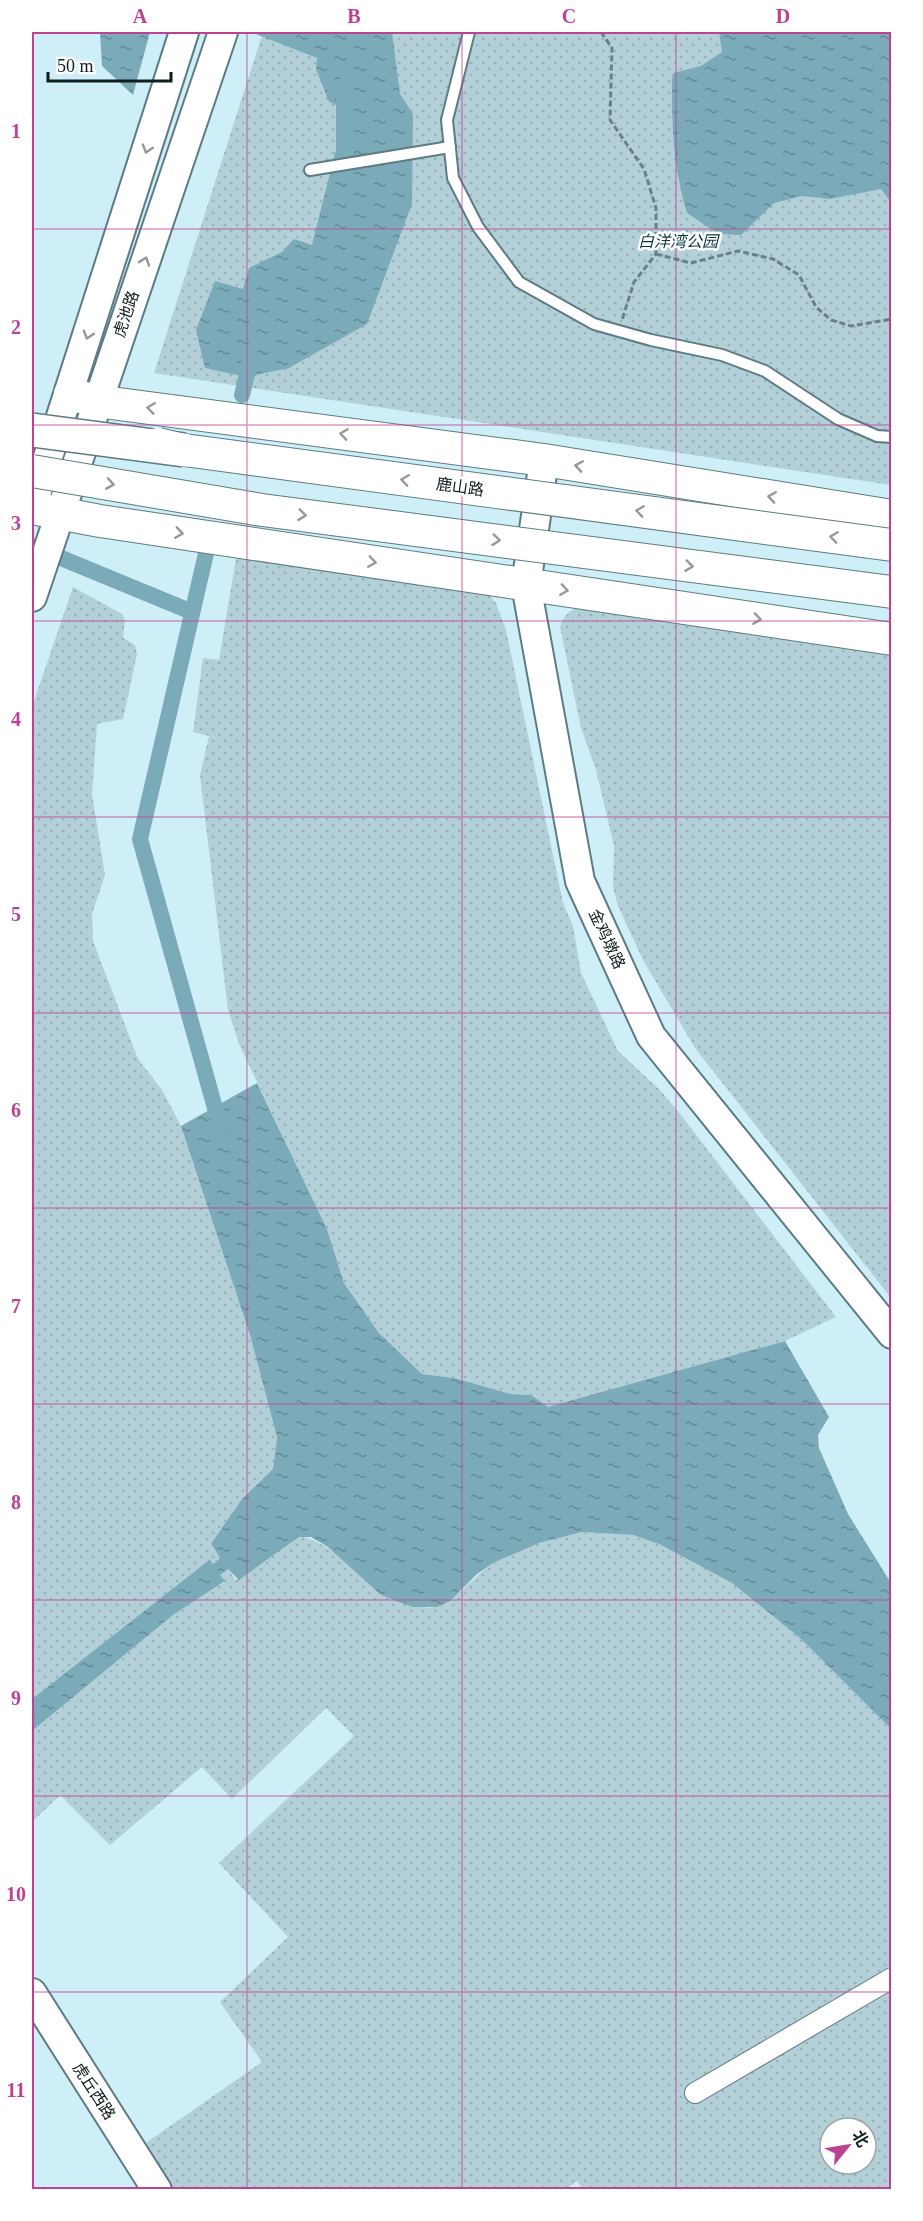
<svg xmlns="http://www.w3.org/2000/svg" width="923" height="2221" viewBox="0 0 923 2221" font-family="'Times New Roman','Noto Sans SC',serif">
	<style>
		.grass { fill: url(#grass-dots); fill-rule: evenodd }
		.water { fill: url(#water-ripples) }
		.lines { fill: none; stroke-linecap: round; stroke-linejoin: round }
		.canal { stroke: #7babb8; stroke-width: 16 }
		.lane-casing { stroke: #5d7b83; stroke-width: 14 }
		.street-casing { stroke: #5d7b83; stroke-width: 22 }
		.secondary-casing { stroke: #5d7b83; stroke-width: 32 }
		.primary-casing { stroke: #5d7b83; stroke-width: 34 }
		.path { stroke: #6a8086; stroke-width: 3; stroke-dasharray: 6 3; stroke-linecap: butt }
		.lane { stroke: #fff; stroke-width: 10 }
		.street { stroke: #fff; stroke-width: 20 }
		.secondary { stroke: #fff; stroke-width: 28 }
		.primary { stroke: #fff; stroke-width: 32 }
		.primary-bridge-casing { stroke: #5d7b83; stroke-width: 34; stroke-linecap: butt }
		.highway-bridge-casing { stroke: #5d7b83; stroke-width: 36; stroke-linecap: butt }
		.primary-bridge { stroke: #fff; stroke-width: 32 }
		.highway-bridge { stroke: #fff; stroke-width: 33 }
		.oneway { stroke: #93999b }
		.grid { fill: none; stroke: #be4292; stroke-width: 1.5; stroke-opacity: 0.55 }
		.labels { text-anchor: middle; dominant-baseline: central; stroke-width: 5; stroke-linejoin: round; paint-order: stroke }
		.park-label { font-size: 16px; font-style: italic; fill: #083741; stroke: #fff }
		.street-label { font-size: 16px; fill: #101d20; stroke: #fff }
		.neatline { fill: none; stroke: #be4292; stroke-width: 2 }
		.grid-label { font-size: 20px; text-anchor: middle; font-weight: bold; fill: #be4292 }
	</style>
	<defs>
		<pattern id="grass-dots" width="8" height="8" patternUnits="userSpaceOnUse" patternTransform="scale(1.5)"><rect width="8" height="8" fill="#b3d0d8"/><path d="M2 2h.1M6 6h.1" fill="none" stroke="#99b2b9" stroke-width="1.8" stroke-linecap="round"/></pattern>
		<pattern id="water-ripples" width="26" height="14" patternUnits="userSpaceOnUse" patternTransform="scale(1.5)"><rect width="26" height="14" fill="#7babb8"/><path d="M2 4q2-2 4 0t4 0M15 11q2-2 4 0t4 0" fill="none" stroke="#638b95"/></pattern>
	</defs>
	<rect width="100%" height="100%" fill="#ceeff8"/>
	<g class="grass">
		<polygon points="263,32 891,32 891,485 154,373"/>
		<polygon points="237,552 487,593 496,603 506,630 563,903 573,926 581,973 618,1051 660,1090 681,1115 836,1317 785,1341 547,1408 531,1395 511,1394 454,1378 422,1374 379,1333 344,1283 327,1229 239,1044 228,1010 200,775 209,736 193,732 203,658 219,660"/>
		<polygon points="73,587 122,614 125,620 123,638 135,645 137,654 123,719 97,724 92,794 105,875 92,914 93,941 138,1059 162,1090 181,1126 250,1335 277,1437 273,1469 211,1545 220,1558 213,1564 210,1561 204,1564 32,1699 32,707"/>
		<path d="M581,607L891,651V1298L695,1048L643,960L618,906L613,887L614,846L596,770L581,728L560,627C564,615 569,610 581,607Z"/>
		<path d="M582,1532L633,1535L659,1544L732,1583L800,1638L891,1729V2189L583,2190L577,2181L565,2190L167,2189L140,2147L262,2062L220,2002L288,1937L219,1863L354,1736L326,1708L232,1799L202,1767L110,1845L60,1795L32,1822V1731L173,1615L224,1582L220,1575L228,1569L236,1580C250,1570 288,1539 303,1537C313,1535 411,1598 428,1608C454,1606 474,1574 497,1561C524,1546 552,1539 582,1532ZM830,2128H866V2164H830Z"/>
	</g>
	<g class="water">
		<polygon points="100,32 150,32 133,95 102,66"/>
		<polygon points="251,32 392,32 400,94 413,114 412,204 367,324 289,368 246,377 205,368 196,330 215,281 243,289 249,268 282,252 294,239 312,245 335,153 352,111 329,102 316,69 317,58"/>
		<path d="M719,32H891V202L881,189L830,199L802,196L774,203L741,235L718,234L687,213C673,164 672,131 672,80L673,73L701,66L722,52Z"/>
		<polygon points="257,1083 327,1229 344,1283 379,1333 422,1374 454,1378 511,1394 531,1395 548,1407 785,1341 829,1417 818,1435 819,1448 848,1514 891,1583 891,1729 800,1638 732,1583 659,1544 633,1535 582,1532 539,1543 495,1562 477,1574 450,1601 437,1607 413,1607 381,1595 328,1547 311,1537 300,1537 290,1543 239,1580 228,1569 220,1575 225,1581 173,1615 32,1731 32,1699 204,1564 210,1560 213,1564 220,1558 211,1544 242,1499 273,1469 277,1437 250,1335 181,1126"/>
	</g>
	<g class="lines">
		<g class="canal">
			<polyline points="344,86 344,154"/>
			<polyline points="242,395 251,357"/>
			<polyline points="32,546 192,612"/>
			<polyline points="207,549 140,839 215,1108 223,1125"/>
		</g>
		<g class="lane-casing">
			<g id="lane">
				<polyline points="469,32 447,120 453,178 478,227 519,282 594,324 651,340 722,355 765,371 838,419 877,436 892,437"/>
				<polyline points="310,170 450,147"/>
			</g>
		</g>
		<g class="street-casing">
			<polyline id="street" points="695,2093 892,1978"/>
		</g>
		<g class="secondary-casing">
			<g id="secondary">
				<polyline points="544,460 526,585 580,881 651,1036 892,1334"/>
				<polyline points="32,507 184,32"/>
				<polyline points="32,597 223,32"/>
				<polyline points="32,1993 157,2190"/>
			</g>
		</g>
		<g class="primary-casing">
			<g id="primary">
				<polyline points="70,394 96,401 544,460 892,516"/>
				<polyline points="32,508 100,521 892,639"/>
			</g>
		</g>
		<g class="path">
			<polyline points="601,32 612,48 610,120 644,169 656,208 656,254 634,282 622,320"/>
			<polyline points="656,254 691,263 738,251 773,259 799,275 816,307 831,320 851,326 892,319"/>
		</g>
		<use href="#lane" class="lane"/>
		<use href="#street" class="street"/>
		<use href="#secondary" class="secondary"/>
		<use href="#primary" class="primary"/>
		<g class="primary-bridge-casing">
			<g id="primary-bridge">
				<polyline points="158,444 184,450 892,545"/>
				<polyline points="32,471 262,510 892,592"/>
			</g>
		</g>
		<g class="highway-bridge-casing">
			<polyline id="highway-bridge" points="32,430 184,450"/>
		</g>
		<use href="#primary-bridge" class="primary-bridge"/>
		<use href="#highway-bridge" class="highway-bridge"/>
	</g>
	<defs><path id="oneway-chevron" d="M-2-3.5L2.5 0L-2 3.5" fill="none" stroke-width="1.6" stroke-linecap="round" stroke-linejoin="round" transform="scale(1.5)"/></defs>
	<g class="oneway">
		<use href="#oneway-chevron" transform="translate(147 149) rotate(107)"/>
		<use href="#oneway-chevron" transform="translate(145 261) rotate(-71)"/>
		<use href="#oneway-chevron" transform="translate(88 335) rotate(107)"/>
		<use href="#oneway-chevron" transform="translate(151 408) rotate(-172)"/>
		<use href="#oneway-chevron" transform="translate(344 434) rotate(-172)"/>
		<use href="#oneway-chevron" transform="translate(579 466) rotate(-171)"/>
		<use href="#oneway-chevron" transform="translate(405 480) rotate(-172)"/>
		<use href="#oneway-chevron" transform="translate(110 484) rotate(10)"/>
		<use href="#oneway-chevron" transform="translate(772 497) rotate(-171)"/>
		<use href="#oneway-chevron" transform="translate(640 511) rotate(-172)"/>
		<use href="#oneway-chevron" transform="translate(302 515) rotate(7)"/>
		<use href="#oneway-chevron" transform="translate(179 533) rotate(8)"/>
		<use href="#oneway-chevron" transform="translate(834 537) rotate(-172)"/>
		<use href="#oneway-chevron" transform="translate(496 540) rotate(7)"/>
		<use href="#oneway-chevron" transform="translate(372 562) rotate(8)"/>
		<use href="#oneway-chevron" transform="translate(689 566) rotate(7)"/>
		<use href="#oneway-chevron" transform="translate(564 590) rotate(8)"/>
		<use href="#oneway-chevron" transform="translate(757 619) rotate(8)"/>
	</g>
	<path class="grid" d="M247,32V2190M462,32V2190M676,32V2190M32,229H892M32,425H892M32,621H892M32,817H892M32,1013H892M32,1208H892M32,1404H892M32,1600H892M32,1796H892M32,1992H892"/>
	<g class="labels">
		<g class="park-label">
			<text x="678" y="241">白洋湾公园</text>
		</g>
		<g class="street-label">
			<text transform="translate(126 314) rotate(-71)">虎池路</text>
			<text transform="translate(460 487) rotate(8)">鹿山路</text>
			<text transform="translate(607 939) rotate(65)">金鸡墩路</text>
			<text transform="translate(94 2091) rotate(57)">虎丘西路</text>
		</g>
	</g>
	<rect width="923" height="2221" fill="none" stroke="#ffffff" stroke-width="66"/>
	<g transform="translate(848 2146) rotate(60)"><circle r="28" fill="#ffffff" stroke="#9fa5a6" stroke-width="1.5"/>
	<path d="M0-4.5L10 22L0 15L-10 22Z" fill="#be4292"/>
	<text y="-9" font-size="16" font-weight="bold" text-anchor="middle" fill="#101d20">北</text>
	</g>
	<path d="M48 72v9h123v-9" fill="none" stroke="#101d20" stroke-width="3"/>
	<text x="57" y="72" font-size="18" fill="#101d20" stroke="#ffffff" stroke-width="4.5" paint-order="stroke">50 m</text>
	<rect x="33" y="33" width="857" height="2155" class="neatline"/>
	<g class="grid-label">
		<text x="140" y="23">A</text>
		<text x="354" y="23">B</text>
		<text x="569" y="23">C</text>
		<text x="783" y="23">D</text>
		<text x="16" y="138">1</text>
		<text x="16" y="334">2</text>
		<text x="16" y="530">3</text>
		<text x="16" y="726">4</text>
		<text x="16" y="921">5</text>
		<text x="16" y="1117">6</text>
		<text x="16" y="1313">7</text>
		<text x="16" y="1509">8</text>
		<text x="16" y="1705">9</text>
		<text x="16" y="1901">10</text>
		<text x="16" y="2097">11</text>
	</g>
</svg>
